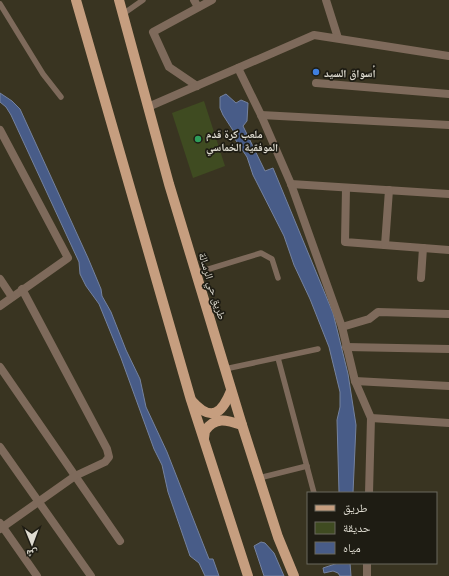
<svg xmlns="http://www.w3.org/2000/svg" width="449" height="576" viewBox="0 0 449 576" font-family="Lato,'Noto Naskh Arabic',sans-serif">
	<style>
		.green { fill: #3f4b21 }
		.water { fill: #485c88; stroke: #75829e }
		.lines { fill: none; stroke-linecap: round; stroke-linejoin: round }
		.service { stroke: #7e6a5b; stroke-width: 5.5 }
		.minor { stroke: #7e6a5b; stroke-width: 8 }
		.tertiary { stroke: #7e6a5b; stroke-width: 8 }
		.primary { stroke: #c69e7f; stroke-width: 10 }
		.shop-dot { fill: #3f7fe0; stroke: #1e1c13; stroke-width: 1.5 }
		.leisure-dot { fill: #2e9e5b; stroke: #1e1c13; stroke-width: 1.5 }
		.labels { text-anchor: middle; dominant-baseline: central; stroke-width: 3.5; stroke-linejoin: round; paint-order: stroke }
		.poi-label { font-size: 11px; font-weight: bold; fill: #dedbd0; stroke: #1e1c13; text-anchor: start }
		.street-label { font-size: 11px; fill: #dedbd0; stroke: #1e1c13 }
	</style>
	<rect width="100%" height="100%" fill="#393421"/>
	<polygon class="green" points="204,101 225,166 193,178 172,113"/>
	<g class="water">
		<polygon points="0,93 12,101 20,109 88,258 101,289 102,296 111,312 126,350 140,379 146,407 167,452 209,559 213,559 219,576 205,576 199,563 190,556 168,492 162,465 154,449 121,358 99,304 86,286 80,274 79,262 11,115 6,107 0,102"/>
		<polygon points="226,94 236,103 241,100 248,103 247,121 243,126 265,171 273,168 333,313 348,374 356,425 353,493 339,493 337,420 340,407 340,392 329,347 310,299 294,265 284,236 253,175 247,157 235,139 234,132 223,115 220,108 220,97"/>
		<polygon points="261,542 265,543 274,553 284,576 264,576 254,546"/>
		<polygon points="338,563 350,563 351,576 340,576 338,573 333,571 324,573 323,568"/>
	</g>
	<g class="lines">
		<g class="service">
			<polyline points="0,4 43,74 61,97"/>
			<polyline points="123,14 143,0"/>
			<polyline points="196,273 261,253 272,259 278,278"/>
			<polyline points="278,358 314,493"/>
			<polyline points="225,369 318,349"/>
			<polyline points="259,478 307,466"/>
		</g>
		<g class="minor">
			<polyline points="194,0 198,7"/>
			<polyline points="326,0 338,38"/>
			<polyline points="316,83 449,94"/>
			<polyline points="197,86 169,67 153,32 212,0"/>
			<polyline points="148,107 314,35 449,56"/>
			<polyline points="261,115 449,125"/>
			<polyline points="0,130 68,258 0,306"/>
			<polyline points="291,184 449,194"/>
			<polyline points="346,188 345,242 449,250"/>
			<polyline points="385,245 389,190"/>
			<polyline points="421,278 423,248"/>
			<polyline points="0,279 12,297"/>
			<polyline points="342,327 369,319 378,312 449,314"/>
			<polyline points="346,347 449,349"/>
			<polyline points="0,367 120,541"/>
			<polyline points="355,381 449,386"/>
			<polyline points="371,418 449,423"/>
			<polyline points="0,447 91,576"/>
			<polyline points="0,523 37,576"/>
			<polyline points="0,529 75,476 105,462 109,457 107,449 22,289"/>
		</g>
		<g class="tertiary">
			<polyline points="238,68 261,115 291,184 342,327 355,381 371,418 369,493"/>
			<polyline points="367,576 367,563"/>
		</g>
		<g class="primary">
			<polyline points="76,0 191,400 248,576"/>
			<polyline points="119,0 169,184 242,425 278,537 294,576"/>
			<path d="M192,401C212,423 222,413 231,391"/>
			<path d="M204,438L205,431C215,416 227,420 242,425"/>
		</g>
	</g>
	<circle class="shop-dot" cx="316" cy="72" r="4"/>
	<circle class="leisure-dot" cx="198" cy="139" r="4"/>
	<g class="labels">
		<g class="poi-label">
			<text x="324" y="72">أسواق السيد</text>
			<text x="206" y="133">ملعب كرة قدم<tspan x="206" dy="13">الموفقية الخماسي</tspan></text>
		</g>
		<g class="street-label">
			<text transform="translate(213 286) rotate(73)">طريق حي الرسالة</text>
		</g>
	</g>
	<rect x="307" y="492" width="130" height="72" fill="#1e1c13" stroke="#6b685f"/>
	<rect x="315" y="505" width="20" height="6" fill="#c69e7f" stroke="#6b685f"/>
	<text x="343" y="512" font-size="12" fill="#dedbd0">طريق</text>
	<rect x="315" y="522" width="20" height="12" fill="#3f4b21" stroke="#6b685f"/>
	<text x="343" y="532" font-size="12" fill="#dedbd0">حديقة</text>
	<rect x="315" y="542" width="20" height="12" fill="#485c88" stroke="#6b685f"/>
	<text x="343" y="552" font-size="12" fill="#dedbd0">مياه</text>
	<g transform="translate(32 544) rotate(179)" stroke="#1e1c13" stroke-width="3" paint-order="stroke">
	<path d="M0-3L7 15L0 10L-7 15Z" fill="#dedbd0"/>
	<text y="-6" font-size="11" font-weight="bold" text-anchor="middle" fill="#dedbd0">ش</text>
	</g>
</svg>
